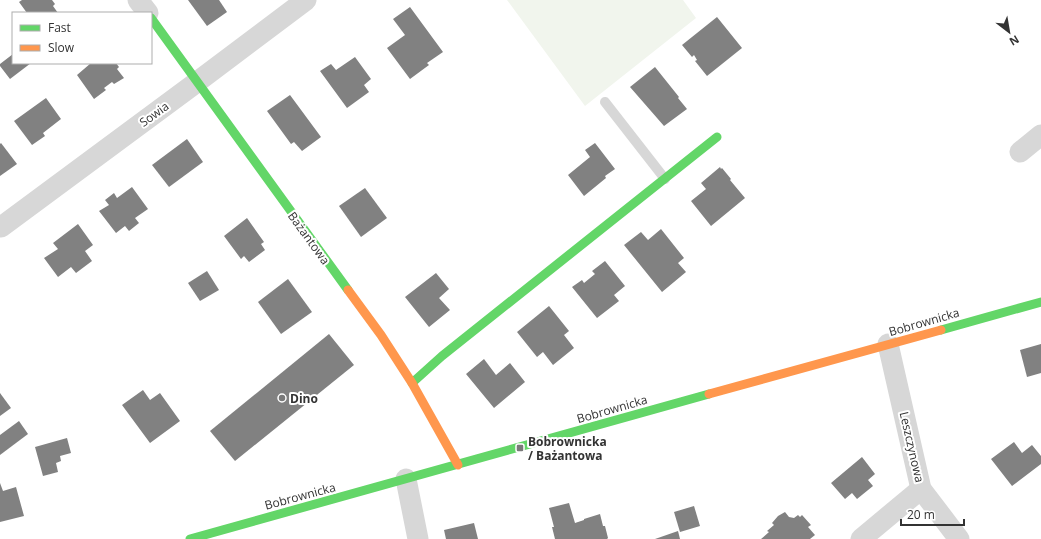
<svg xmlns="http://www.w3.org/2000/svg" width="1041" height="539" viewBox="0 0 1041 539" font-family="'Open Sans',sans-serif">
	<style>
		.green { fill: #f1f5ed }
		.building { fill: #818181 }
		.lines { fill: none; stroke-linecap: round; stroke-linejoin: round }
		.lane { stroke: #d7d7d7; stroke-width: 10 }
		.street { stroke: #d7d7d7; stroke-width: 21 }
		.fast { stroke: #63d668; stroke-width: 9 }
		.slow { stroke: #ff974d; stroke-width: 9 }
		.poi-dot { fill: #7a7a7a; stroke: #fff; stroke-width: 1.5 }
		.labels { text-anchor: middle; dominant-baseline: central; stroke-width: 4; stroke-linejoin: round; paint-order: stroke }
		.street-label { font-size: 12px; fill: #333; stroke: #fff }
		.poi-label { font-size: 12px; font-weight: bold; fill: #333; stroke: #fff; text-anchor: start }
	</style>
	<rect width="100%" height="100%" fill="#fff"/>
	<polygon class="green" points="507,0 683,0 696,18 585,106"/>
	<g class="building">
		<polygon points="22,0 52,0 55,4 53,6 58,13 27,13 19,2"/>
		<polygon points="188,0 219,0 227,12 207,26"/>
		<polygon points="410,7 443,52 427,63 429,65 410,79 387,48 405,35 393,19"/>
		<polygon points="717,17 742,48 707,76 695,61 697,60 694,55 692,57 682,45"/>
		<polygon points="13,54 13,63 31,63 10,79 0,66 0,64"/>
		<polygon points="355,57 371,79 364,85 369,92 347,108 320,71 331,64 336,70"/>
		<polygon points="91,63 116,63 119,67 117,69 124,78 114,84 112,82 104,88 106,90 94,99 77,75"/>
		<polygon points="655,67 679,97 678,98 687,109 664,126 630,87"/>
		<polygon points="290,95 321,137 302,151 294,142 291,144 267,111"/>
		<polygon points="46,98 61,119 43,133 45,136 32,145 14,121"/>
		<polygon points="187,139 203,162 169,187 152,165"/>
		<polygon points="1,143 17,164 0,176 0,144"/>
		<polygon points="595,143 615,169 605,176 606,178 584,196 568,175 590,157 585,150"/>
		<polygon points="720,167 721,169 722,168 731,179 730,180 745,198 711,226 691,201 706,189 701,183"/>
		<polygon points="132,187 148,209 135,218 139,223 129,231 125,226 116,233 99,211 109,205 105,200 114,193 117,198"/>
		<polygon points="365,188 387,218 361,237 339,206"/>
		<polygon points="247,218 264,242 261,244 265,250 249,262 244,256 241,259 224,236"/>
		<polygon points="78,224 93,245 85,251 92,261 76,273 71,267 58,277 44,258 58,249 53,243"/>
		<polygon points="661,229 684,258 678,263 686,272 662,292 624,245 641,232 648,240"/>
		<polygon points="605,261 625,286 614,295 619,301 597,318 572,287 582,280 584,283 595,274 592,271"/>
		<polygon points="207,271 219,290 200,301 188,283"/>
		<polygon points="436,273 449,289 439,298 450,310 429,327 405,297"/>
		<polygon points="288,279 312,312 281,334 258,302"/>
		<polygon points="549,306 569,331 564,335 574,348 553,365 543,352 537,357 517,332"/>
		<polygon points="329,334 354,365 235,461 210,431"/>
		<polygon points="1041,344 1041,373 1027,377 1020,350"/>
		<polygon points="484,359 496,375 510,363 525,382 494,408 466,374"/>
		<polygon points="143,390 150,400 160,393 180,421 150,443 122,405"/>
		<polygon points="0,393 11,408 0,416"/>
		<polygon points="19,421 28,434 0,455 0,435"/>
		<polygon points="67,438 71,453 60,456 61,461 56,463 58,472 43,476 35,447"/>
		<polygon points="1014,442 1022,453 1032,445 1041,456 1041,464 1012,486 991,459"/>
		<polygon points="862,457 875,474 868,480 873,486 857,499 852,493 845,499 831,483"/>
		<polygon points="0,483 3,491 16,487 24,516 0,522"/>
		<polygon points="569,503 575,523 584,520 584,519 600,514 603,526 605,526 608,538 607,539 555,539 552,527 554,527 549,508"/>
		<polygon points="694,506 700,526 680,532 674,512"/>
		<polygon points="785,512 789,517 794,518 798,515 800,517 802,515 811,525 808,527 815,535 810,539 761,539 769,532 767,531 774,525 772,523 778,516"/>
		<polygon points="474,523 478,539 446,539 444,530"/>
		<polygon points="678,531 680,539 655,539"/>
	</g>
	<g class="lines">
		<polyline class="lane" points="605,102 665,179"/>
		<g class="street">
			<polyline points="138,0 148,13"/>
			<polyline points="1020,152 1041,135"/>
			<polyline points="1,227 197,82 306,0"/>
			<polyline points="888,344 921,489 959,539"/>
			<polyline points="406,479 418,539"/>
			<polyline points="861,539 921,489"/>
		</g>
		<g class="fast">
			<polyline points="151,18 348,290"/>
			<polyline points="941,330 1041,302"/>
			<polyline points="412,383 442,356 717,137"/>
			<polyline points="190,539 709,394"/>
		</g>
		<g class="slow">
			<polyline points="348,290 381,335 412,383 458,465"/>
			<polyline points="709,394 941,330"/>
		</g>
	</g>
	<g class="poi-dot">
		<circle cx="282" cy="398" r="4"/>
		<rect x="516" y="444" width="8" height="8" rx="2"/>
	</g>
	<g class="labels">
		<g class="street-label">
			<text transform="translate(154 114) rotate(-36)">Sowia</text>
			<text transform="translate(309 238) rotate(54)">Bażantowa</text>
			<text transform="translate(924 322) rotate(-16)">Bobrownicka</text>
			<text transform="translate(612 409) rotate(-16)">Bobrownicka</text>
			<text transform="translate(912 447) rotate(77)">Leszczynowa</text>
			<text transform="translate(300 496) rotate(-15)">Bobrownicka</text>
		</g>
		<g class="poi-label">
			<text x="290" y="398">Dino</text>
			<text x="528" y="441">Bobrownicka<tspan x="528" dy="14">/ Bażantowa</tspan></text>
		</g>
	</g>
	<rect x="12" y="12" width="140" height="52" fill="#ffffff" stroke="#adadad"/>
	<rect x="20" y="25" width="20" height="6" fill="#63d668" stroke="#adadad"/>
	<text x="48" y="32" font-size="12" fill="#333333">Fast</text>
	<rect x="20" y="45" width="20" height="6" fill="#ff974d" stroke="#adadad"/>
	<text x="48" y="52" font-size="12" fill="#333333">Slow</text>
	<g transform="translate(1009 32) rotate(149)" stroke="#ffffff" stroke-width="3" paint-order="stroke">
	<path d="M0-3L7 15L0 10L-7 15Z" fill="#333333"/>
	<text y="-6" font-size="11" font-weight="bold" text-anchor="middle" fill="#333333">N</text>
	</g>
	<path d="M901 519v6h63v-6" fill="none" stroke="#333333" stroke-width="2"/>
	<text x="907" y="519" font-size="12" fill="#333333" stroke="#ffffff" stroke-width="3" paint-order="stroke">20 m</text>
</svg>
